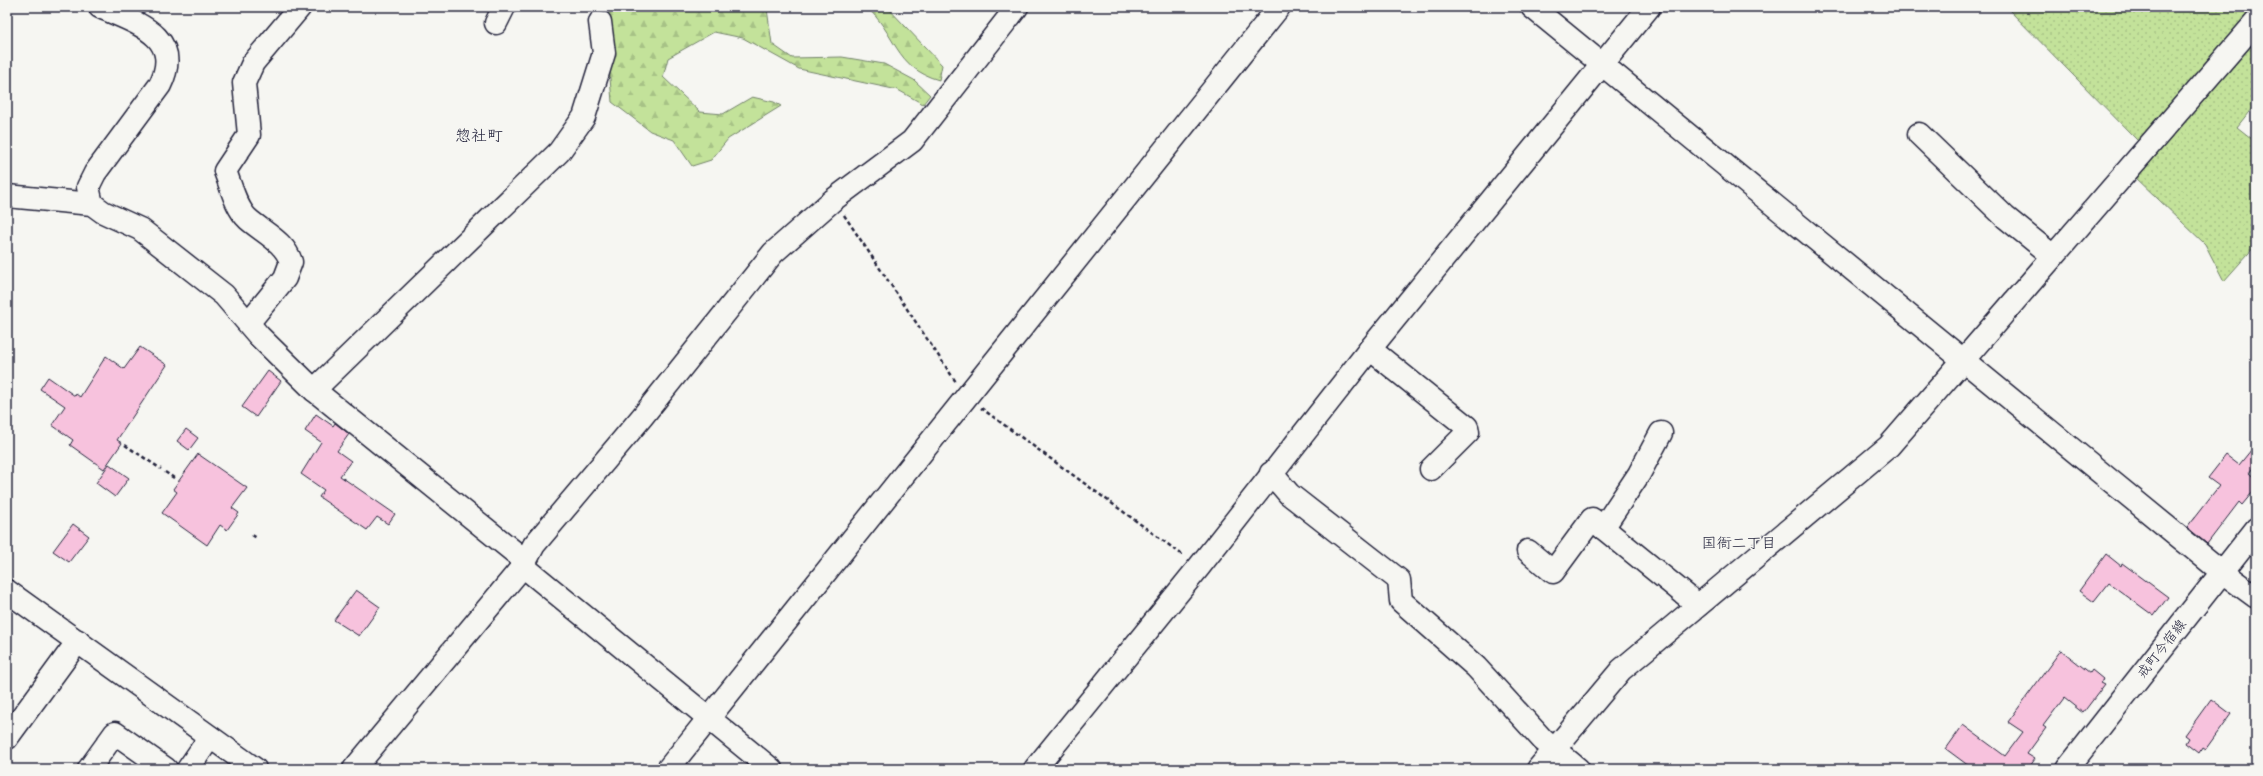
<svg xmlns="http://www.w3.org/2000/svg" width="2263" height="776" viewBox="0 0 2263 776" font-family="'Architects Daughter','Klee One',sans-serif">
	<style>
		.grass { fill: url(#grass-dots); stroke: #72826a }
		.forest { fill: url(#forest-firs); stroke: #72826a }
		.building { fill: #f7c2dd; stroke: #22223b }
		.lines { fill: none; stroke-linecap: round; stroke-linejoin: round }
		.minor-casing { stroke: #22223b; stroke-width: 25 }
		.path { stroke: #22223b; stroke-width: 2.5; stroke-dasharray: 4 3; stroke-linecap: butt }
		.minor { stroke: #f6f6f2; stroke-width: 22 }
		.labels { text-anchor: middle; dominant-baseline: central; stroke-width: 3; stroke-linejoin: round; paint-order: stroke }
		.street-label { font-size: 14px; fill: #22223b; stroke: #f6f6f2 }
		.neighbourhood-label { font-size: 15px; fill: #22223b; stroke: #f6f6f2 }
		.quarter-label { font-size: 16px; fill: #22223b; stroke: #f6f6f2 }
	</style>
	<defs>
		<pattern id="grass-dots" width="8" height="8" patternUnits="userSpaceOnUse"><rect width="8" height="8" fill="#c3e29a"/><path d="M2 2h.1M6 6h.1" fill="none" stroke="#a7c286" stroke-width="1.8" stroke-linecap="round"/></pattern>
		<pattern id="forest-firs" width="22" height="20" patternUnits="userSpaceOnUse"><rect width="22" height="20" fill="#c3e29a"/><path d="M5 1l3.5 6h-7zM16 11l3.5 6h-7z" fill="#a7c286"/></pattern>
	</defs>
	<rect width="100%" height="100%" fill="#f6f6f2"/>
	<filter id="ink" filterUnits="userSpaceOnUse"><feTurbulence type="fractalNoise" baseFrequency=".025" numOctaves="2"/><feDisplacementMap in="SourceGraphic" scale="8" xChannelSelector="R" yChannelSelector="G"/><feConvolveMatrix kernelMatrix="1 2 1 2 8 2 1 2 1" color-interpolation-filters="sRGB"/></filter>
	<g filter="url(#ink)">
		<g class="grass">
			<polygon points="2006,7 2255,7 2139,142"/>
			<polygon points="2256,33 2256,103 2237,127 2256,142 2256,245 2224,281 2205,244 2134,176"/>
		</g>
		<g class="forest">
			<polygon points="609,7 768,7 767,9 772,44 792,58 842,57 884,64 914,80 930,95 923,104 898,90 799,69 743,38 714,32 668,58 663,77 700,112 723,114 752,97 774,102 781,106 728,139 711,160 692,166 674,140 650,131 612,102 605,19"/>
			<path d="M866,7H887L942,65L939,80C894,68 896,32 866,7Z"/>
		</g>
		<g class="building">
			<polygon points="140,347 167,365 117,440 122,443 104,469 70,445 73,440 52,425 65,406 40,389 48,377 75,396 76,394 80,397 106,356 124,369"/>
			<polygon points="268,371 281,381 256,417 242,407"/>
			<polygon points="316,414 333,426 335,423 349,434 337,451 351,461 340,476 395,514 388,524 377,517 367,530 319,497 324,490 301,474 321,442 305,431"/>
			<polygon points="186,429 198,438 189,450 177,441"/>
			<polygon points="2256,444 2256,464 2249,473 2256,479 2256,488 2242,505 2239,502 2207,544 2187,527 2219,486 2208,478 2226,455 2239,465"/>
			<polygon points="198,454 247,488 232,508 239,513 227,530 220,525 207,545 162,513 177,492 173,489"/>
			<polygon points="109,464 129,478 115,497 96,483"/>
			<polygon points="73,524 89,536 69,562 53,551"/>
			<polygon points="2106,554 2121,566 2122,563 2168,597 2154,616 2109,583 2094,602 2079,591"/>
			<polygon points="356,590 380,607 359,636 334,620"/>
			<polygon points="2061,650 2090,673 2092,670 2103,679 2101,682 2105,684 2083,713 2064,698 2043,726 2046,728 2027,754 2035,759 2028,769 1973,769 1946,749 1963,725 2005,756 2023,732 2008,722"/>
			<polygon points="2211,699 2231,714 2205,750 2202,748 2199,753 2186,743 2189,738 2185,735"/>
		</g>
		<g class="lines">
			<g class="minor-casing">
				<g id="minor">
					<polyline points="1532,7 2222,572 2256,597"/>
					<polyline points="496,23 504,7"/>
					<polyline points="1919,134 2005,217 2053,256"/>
					<polyline points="7,196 92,204 103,212 140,229 224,295 259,336 314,390 518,555 523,566 771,769"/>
					<path d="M92,204L88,187L95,173L160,85C184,36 136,23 100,7"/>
					<path d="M249,322L285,278L291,262C285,242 264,233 248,219C236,208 231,186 225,171L249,135L244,83L253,63L300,7"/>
					<polyline points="1370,349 1467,427 1468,432 1431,469"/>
					<polyline points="314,390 559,152 584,117 604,53 600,22"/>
					<polyline points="1271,473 1289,494 1399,580 1401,601 1476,667 1543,740 1578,769"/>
					<polyline points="1603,528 1639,474 1661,433"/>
					<polyline points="1528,551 1553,572 1592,519 1698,605"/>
					<polyline points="7,591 255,769"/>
					<polyline points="7,738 78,641"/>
					<polyline points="89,769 115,733 166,769"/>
					<polyline points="188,769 210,737"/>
					<polyline points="354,769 523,566 534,545 642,417 773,253 833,200 912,141 1017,7"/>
					<polyline points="668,769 1279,7"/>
					<polyline points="1035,769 1199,567 1370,349 1649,7"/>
					<polyline points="1538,769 1621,670 1889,446 2256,22"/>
					<polyline points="2067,769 2256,529"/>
				</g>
			</g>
			<g class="path">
				<polyline points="844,215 956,382"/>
				<polyline points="981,408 1184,556"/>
				<polyline points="125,445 161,469"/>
				<polyline points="165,472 174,478"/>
				<polyline points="252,535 257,538"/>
			</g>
			<use href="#minor" class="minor"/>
		</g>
	</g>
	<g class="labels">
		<g class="street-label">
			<text transform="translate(2162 649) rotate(-52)">戒町今宿線</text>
		</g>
		<g class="neighbourhood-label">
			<text x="1739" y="543">国衙二丁目</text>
		</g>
		<g class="quarter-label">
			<text x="479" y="136">惣社町</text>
		</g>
	</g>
	<rect width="2263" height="776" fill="none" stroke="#f6f6f2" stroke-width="24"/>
	<rect x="12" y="12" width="2239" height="752" fill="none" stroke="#22223b" stroke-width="1.5" filter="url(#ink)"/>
</svg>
